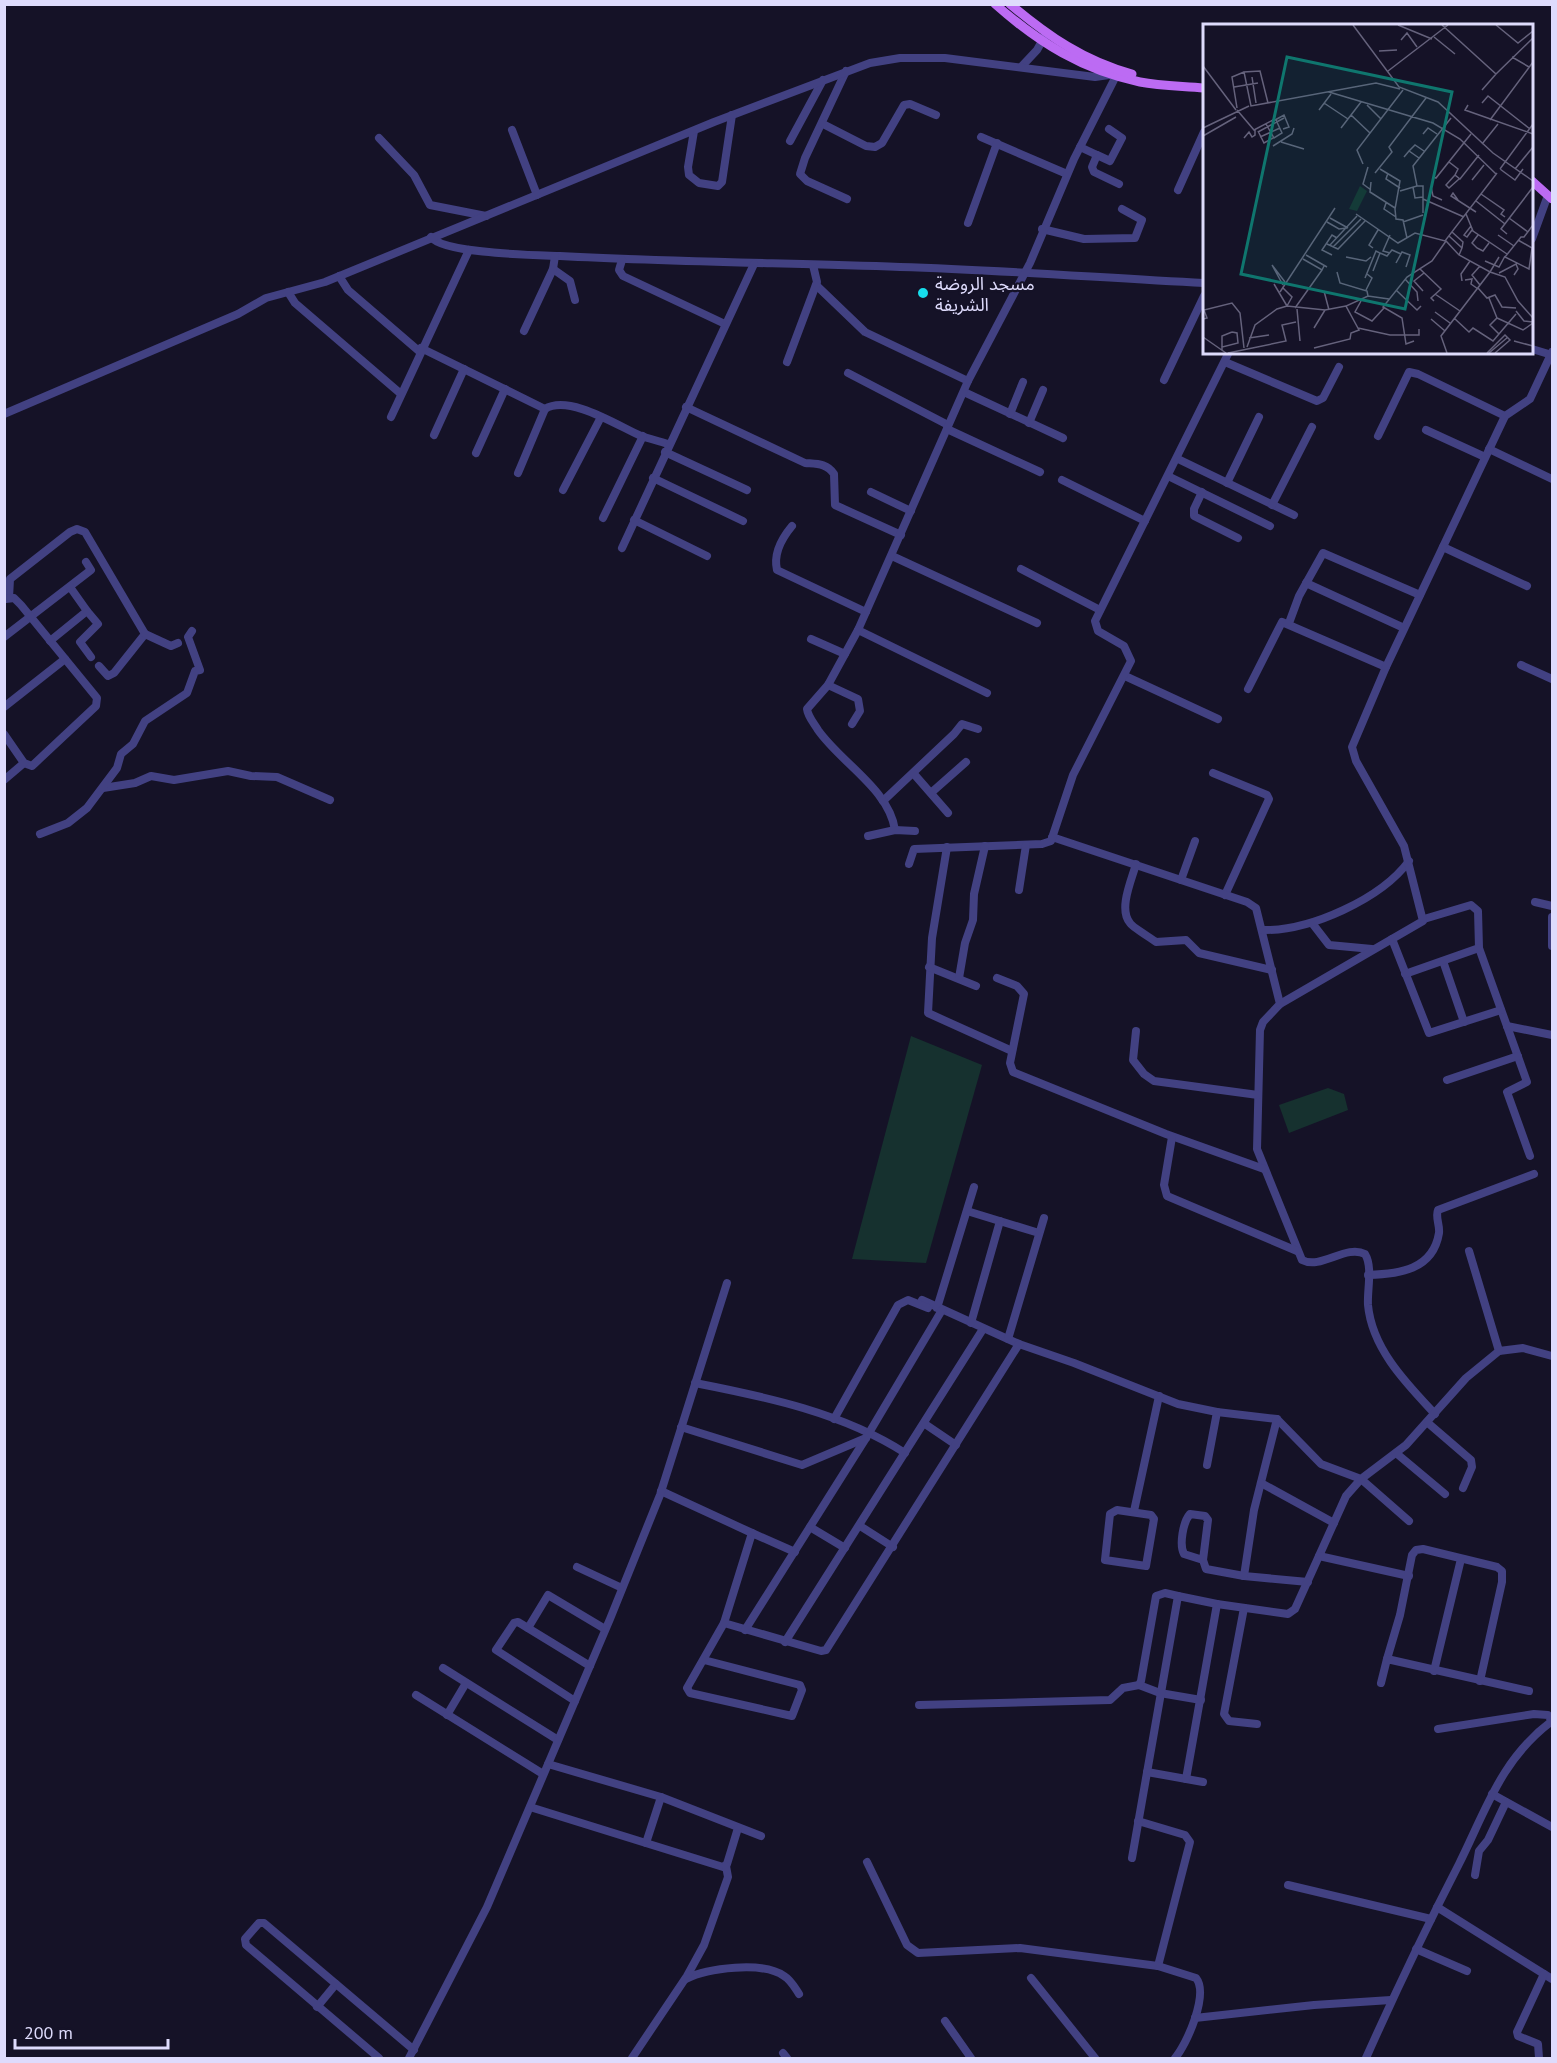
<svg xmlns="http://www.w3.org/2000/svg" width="1557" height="2063" viewBox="0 0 1557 2063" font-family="'PT Sans','Noto Sans Arabic',sans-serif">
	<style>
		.green { fill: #16312f }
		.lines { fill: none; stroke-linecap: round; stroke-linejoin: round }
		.minor { stroke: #424182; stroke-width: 8 }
		.major { stroke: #bc6bf3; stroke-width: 9 }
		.poi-dot { fill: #17ddec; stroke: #151227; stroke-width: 2 }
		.labels { text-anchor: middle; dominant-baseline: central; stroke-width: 4.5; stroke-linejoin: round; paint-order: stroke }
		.poi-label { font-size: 18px; fill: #dedbfc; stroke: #151227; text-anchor: start }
		.inset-road { fill: none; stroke: #65627c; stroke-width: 1.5 }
		.view { fill: #0f766e; fill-opacity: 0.15; stroke: #0f766e; stroke-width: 3 }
		.inset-edge { fill: none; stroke: #dedbfc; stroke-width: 3 }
	</style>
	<rect width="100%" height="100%" fill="#151227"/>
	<g class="green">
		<polygon points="911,1036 982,1065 926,1263 852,1259"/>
		<polygon points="1328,1088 1344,1094 1348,1110 1289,1133 1279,1105"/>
	</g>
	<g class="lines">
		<g class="minor">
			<polyline points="1022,66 1037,50 1046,34"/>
			<polyline points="846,71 805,158 800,174 807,181 847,199"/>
			<polyline points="823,124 866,146 875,147 882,143 904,105 910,104 936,115"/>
			<polyline points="512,130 537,195"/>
			<polyline points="694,131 688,167 689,175 699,183 718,186 722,182 732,115"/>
			<polyline points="981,137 1067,174"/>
			<polyline points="379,138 414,175 430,205 486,216"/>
			<polyline points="790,141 823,80"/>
			<polyline points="1080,147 1097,155 1092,167 1094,172 1119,184"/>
			<polyline points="1097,155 1110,161 1122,138 1109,129"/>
			<polyline points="1178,190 1204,132"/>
			<polyline points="968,223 997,143"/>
			<polyline points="1042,229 1084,239 1135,238 1142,220 1122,209"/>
			<path d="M431,237C444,254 536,255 560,256C673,262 787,263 900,267C1002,270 1103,278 1204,283"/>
			<polyline points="1532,239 1548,195"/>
			<polyline points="622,260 619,270 623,276 725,324"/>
			<polyline points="553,269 570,281 575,300"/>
			<polyline points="339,276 348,290 420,352"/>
			<polyline points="816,285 865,332 968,381"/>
			<polyline points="288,292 295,303 401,394"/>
			<polyline points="524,331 553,269 555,256"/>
			<polyline points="421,348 545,409"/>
			<polyline points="1532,349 1552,355"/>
			<polyline points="787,362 817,282 813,265"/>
			<polyline points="1225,362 1317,401 1323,398 1339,367"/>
			<polyline points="848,373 948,425"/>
			<polyline points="1164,380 1204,296"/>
			<polyline points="964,392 1063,438"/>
			<path d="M686,407L805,463C816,464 827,463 834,474L835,505L901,535"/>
			<polyline points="4,414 238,314 266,298 325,282 714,122 870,63 900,58 945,58 1095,77 1109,75"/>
			<polyline points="1010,414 1023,382"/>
			<polyline points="391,417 469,250"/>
			<polyline points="1029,423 1043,390"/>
			<polyline points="947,429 1040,472"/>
			<polyline points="1426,430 1485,457"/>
			<polyline points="434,435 464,369"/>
			<polyline points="1378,436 1409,372 1418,374 1505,416"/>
			<polyline points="1489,449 1552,479"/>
			<polyline points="665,452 747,490"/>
			<polyline points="476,453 505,389"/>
			<polyline points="1178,459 1294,515"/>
			<path d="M518,473L545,409C569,394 618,426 641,436C650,439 659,441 668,444"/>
			<polyline points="1168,476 1270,526"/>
			<polyline points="653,478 743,521"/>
			<polyline points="1062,480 1145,521"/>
			<polyline points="1227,483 1259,417"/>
			<polyline points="563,490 601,417"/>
			<polyline points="871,492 911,511"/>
			<polyline points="1202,492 1194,509 1194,516 1238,538"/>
			<polyline points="1272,505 1312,427"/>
			<polyline points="603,518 643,436"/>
			<polyline points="634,520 707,556"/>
			<path d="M792,526C782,538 773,553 777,570L866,612"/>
			<polyline points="1443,547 1527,586"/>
			<polyline points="622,548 754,264"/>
			<polyline points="892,556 1037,623"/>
			<polyline points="1021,569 1100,610"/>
			<polyline points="1306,583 1404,628"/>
			<polyline points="9,598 10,579 70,532 77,529 85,532 145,634 114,673 108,676 99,666"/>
			<polyline points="87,611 98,624 80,642 91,657"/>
			<polyline points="1289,623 1299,596 1323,553 1420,595"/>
			<polyline points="858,630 987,693"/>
			<polyline points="145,634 171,646 178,643"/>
			<polyline points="4,637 91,570 86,562"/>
			<polyline points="811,639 845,654"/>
			<polyline points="50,641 87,611 70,587"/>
			<polyline points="1521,665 1552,679"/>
			<polyline points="1125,676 1218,719"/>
			<polyline points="828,685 858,699 860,711 852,724"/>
			<polyline points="1248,689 1282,622 1386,667"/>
			<polyline points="4,707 65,659"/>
			<polyline points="4,734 24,763 32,766 96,706 97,698 21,605 14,598 6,599"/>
			<polyline points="1213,773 1267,795 1269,799 1225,895"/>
			<polyline points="914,774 948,813"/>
			<polyline points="4,780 24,763"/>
			<polyline points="103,788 135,783 151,776 174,780 228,771 251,776 277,777 330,800"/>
			<polyline points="932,792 966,762"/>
			<polyline points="883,801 954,734 962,724 978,729"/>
			<path d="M895,830C889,789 841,763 818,730C814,723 808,717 807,709L828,685L858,630L968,381L1030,263L1074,159L1116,76"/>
			<polyline points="40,834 68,823 87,808 117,768 121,754 133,744 145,721 187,693 195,671 200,670 188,637 192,631"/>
			<polyline points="868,836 895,830 915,831"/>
			<path d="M1052,837L1247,902L1256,908L1280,1004L1263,1022L1260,1030L1257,1149L1302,1260C1321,1270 1346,1244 1365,1254C1373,1267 1367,1290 1368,1305C1372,1349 1407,1384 1435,1414"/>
			<polyline points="947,847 932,938 928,1013 1012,1051"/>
			<polyline points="909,864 914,849 1042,844 1051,841 1073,775 1131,661 1124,646 1098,631 1095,621 1229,352"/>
			<path d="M1136,864C1132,879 1118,909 1130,923C1132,927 1151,938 1156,942L1186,940L1199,953L1272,970"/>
			<polyline points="1181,880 1195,841"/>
			<polyline points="1019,890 1026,845"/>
			<polyline points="1535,902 1552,906"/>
			<polyline points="1552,917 1552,946"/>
			<polyline points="1424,919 1471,905 1478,911 1479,948 1527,1082 1507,1092 1530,1156"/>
			<polyline points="1312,923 1329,945 1372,949"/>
			<path d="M1263,930C1310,931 1381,899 1409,861"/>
			<polyline points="1392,939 1429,1033 1501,1010"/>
			<polyline points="1443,961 1464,1022"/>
			<polyline points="929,967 976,986"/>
			<polyline points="1405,974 1479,948"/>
			<polyline points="959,978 965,943 973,920 974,894 985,846"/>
			<polyline points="997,978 1017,986 1024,994 1010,1063 1013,1072 1166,1134 1264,1169"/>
			<polyline points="1280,1004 1423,921 1404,846 1356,761 1352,747 1386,667 1505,416 1530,399 1552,352"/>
			<polyline points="1507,1026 1552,1035"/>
			<polyline points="1136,1031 1133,1060 1144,1074 1154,1081 1258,1095"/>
			<polyline points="1447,1080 1518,1056"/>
			<polyline points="1172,1137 1164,1185 1167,1196 1297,1251"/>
			<polyline points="967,1211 1039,1233"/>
			<polyline points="1469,1251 1499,1351"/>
			<path d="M1368,1275C1399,1274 1433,1270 1439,1233C1440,1225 1435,1217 1438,1210L1534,1174"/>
			<polyline points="922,1300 1019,1344 1074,1363 1178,1404 1217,1412 1277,1419 1321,1464 1361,1479 1406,1445 1466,1378 1499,1351 1523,1348 1552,1356"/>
			<polyline points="937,1308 974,1187"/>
			<polyline points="971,1323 1000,1221"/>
			<polyline points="1008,1339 1044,1218"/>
			<path d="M695,1383C767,1397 843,1413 905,1453"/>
			<polyline points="834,1419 898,1305 908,1300 928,1308"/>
			<polyline points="1277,1419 1254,1510 1244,1576 1308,1582"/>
			<polyline points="1428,1423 1471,1460 1472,1467 1463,1488"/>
			<polyline points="925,1424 956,1445"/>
			<polyline points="681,1427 802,1465 866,1438"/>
			<polyline points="1396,1453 1445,1494"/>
			<polyline points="1207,1465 1217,1412"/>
			<polyline points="1261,1483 1334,1523"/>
			<polyline points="661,1491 752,1533"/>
			<polygon points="1117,1510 1151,1515 1154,1519 1146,1566 1105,1560 1110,1514"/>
			<polyline points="1134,1511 1159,1396"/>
			<polyline points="860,1526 893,1547"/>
			<polyline points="810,1527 845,1548"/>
			<polyline points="1319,1556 1346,1496 1361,1479 1409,1521"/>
			<path d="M1203,1560L1184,1554C1179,1545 1183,1522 1190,1514L1205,1516L1208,1520L1203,1560L1206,1569L1244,1576"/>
			<polyline points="577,1567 622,1588"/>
			<polyline points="1217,1604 1288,1614 1295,1609 1319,1556 1409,1576"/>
			<polyline points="1244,1608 1224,1714 1229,1721 1257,1724"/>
			<polyline points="724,1623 821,1651 826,1650 1019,1344"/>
			<polyline points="528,1628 548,1595 605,1629"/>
			<polyline points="745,1630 866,1438 942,1310"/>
			<polyline points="785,1642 983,1329"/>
			<polyline points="1387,1659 1400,1615 1412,1555 1416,1550 1423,1549 1497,1567 1502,1571 1502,1582 1480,1681"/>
			<polyline points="704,1660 800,1685 802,1690 792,1716 690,1693 687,1688 724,1623 752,1533 795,1552"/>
			<polyline points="443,1668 558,1740"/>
			<polyline points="1434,1671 1461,1559"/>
			<polyline points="1381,1683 1387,1659 1529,1691"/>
			<polyline points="1139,1685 1160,1693 1201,1700"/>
			<polyline points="416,1695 543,1774"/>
			<polyline points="575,1701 496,1650 514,1623 518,1622 590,1666"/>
			<polyline points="919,1705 1110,1700 1123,1688 1139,1685 1141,1681 1156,1596 1165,1593 1178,1596"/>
			<polyline points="447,1715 466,1683"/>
			<polyline points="1438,1729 1534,1714 1548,1715 1552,1721"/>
			<polyline points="548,1764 661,1797 761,1836"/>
			<polyline points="1147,1772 1203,1782"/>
			<polyline points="1492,1794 1552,1827"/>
			<polyline points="530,1807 723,1867 727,1864 738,1828"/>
			<polyline points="1138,1821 1185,1835 1190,1842 1158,1966"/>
			<polyline points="646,1843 661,1797"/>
			<polyline points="1132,1858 1178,1596 1217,1604 1186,1779"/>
			<path d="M867,1862L907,1945L918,1953L1020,1948L1158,1966L1196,1978C1209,1994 1187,2044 1175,2058"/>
			<polyline points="1475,1875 1479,1851 1488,1840 1506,1802"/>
			<polyline points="1288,1885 1431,1919"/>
			<polyline points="1437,1907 1552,1979"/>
			<polyline points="1416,1949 1467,1971"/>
			<polyline points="1031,1978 1095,2058"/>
			<path d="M686,1979C707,1968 763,1961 784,1976C791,1980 795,1988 799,1994"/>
			<polyline points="317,2007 336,1984"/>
			<polyline points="1195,2018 1314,2005 1391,2000"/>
			<polyline points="945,2021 971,2058"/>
			<polyline points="783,2053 787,2058"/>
			<polyline points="379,2058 246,1945 245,1939 259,1923 264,1923 414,2050"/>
			<polyline points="409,2058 487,1907 610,1619 660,1495 727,1283"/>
			<polyline points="632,2058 687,1976 704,1945 728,1877 726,1866"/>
			<path d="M1366,2058C1395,1993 1426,1928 1459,1864C1486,1810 1501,1759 1552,1721"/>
			<polyline points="1539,2058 1538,2044 1518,2036 1517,2032 1544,1974"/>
		</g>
		<g class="major">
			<path d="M995,4C1039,43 1083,70 1140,82C1161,86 1183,86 1204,88"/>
			<path d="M1010,4C1048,36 1084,61 1132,74"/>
			<polyline points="1532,181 1552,199"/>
		</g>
	</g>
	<circle class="poi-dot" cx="923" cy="293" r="6"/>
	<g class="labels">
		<g class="poi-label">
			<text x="935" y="283">مسجد الروضة<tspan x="935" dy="21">الشريفة</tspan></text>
		</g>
	</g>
	<g transform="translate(1203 24)">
		<rect width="330" height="330" fill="#151227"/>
		<path d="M157,162L164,167L154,187L146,185Z" fill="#16312f"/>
		<path class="inset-road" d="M150,1L196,63L235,78L290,129L330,157M195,1L229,15M239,1L293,50L330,14M293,1L315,19L330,7M231,13L252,30M198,16L204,9L214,23M176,27L194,26M309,33L326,43M0,42L33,86M185,47L245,1M49,53L53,79M31,63L55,59M279,66L293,50M126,68L230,99L257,115L293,150M65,79L57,47L41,48L48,82L173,59L197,65M121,79L145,95M279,79L285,72L327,105M164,81L178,95M265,81L262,86L330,110M34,84L29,53L41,48M34,86L51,106L70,96H73L79,109L71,114L63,100M116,86L128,70M148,91L167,109M72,96L81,91L86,103L80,105M287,96L330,38M0,104L46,82M138,104L158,78M55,107L61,119L70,114M55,108L81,94M220,110L225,104L234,110M0,112L33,93M57,113L77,104M41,114L46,108L49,113L52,111V106M78,118L101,125M279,120L295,100M70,122L89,110L91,104M206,127L212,121L221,127M201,133L206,127L216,134M246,138L255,145L252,151L257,155L276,131M160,140L154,126L200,66M165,143L160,160L168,166M177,145L197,157L192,185L193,195L200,196L204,214M297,145L330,100M297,145L312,156L320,145M312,145L330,123M172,149L189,128L186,123L223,74M185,149L183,155L197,164M252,151L243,161L246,164L256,155M230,153L233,154L268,110M269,156L281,141M168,158L167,168L192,184M214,162H220V189M210,163L212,174L220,173M228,163L230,172L239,176M197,167L214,162L210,142L248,94M278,170L301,186L298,190L302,193M220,175L261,193M255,176L250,169L248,172L273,188M273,177L302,200M183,179L181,185L193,193M153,190L195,219L212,209L242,217L294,149M263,190L270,207L304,230M127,194L145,204M306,194L325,208M124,198L136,205L144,204M200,198L220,191M268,202L261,211L264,213L269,206M249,208L260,218L259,224M304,210L298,205L330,163M275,211L269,219L274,224L280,227L286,219M295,211L311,222M246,212L259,224L256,231M315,216L329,224L326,245L302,233L318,213H321L330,201M124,220L135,225L162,197M127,221L154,192M130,223L158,195M170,224L166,221L175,206M177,229L184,232L189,226L198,230M187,229L180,227L187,211M103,231L124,243M129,231L119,226L129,211L134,214M143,233L163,237L168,233M100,235L119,246L121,242M282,237L296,243L302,232M193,239L199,228L207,231L203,243M69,241L80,261M69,241L82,258M217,245L238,265L228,274L231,277M134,248L137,259L164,267L165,272M296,249L313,240L315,245L311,251M162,254L173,227L177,229L170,247M202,255L214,268L215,277M262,256L269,255L268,260L275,265M259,257L258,250L267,237M71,260L84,282M277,261L269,251L277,242M80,264L89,273L84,282M275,264L284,274L292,271L299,283L313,284M163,266L169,254L164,250M193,266L214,286L218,282M121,267L126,286M220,267L211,257L221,249M77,268L132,184M232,270L257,287M286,274L294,294M158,277L152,288L169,297L181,284M92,284L119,246M94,285L97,317M313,287L321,297L330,298M232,288L247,299M251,294L266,308L270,304L290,317L313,290M0,295L4,294L1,286L29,279L37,289L41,324M228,295L242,307M111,304L122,286M155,304L187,311H216V305M296,310L287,301L294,294L320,306L330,299M0,313L23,329M46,314L66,311M211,317L203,320L199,294L180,283L204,253L229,237L243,217L256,231L287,248L296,233M311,317L330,322M19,323V312L29,308M44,323L52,301L74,285L84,282L122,286L143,282M111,324L147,315L148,309L156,306L143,282L165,272L186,275M19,327V323L35,319L34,309L29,308M25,329L83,317L79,301L93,298M244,329L238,312L287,248L302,253L315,277L330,294M284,329L302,311L307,316L292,329M286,329L305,313"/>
		<path class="view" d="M84,33L249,68L202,285L38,250Z"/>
		<rect width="330" height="330" class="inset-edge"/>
	</g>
	<rect width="1557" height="2063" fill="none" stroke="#dedbfc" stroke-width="12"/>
	<path d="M15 2039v9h153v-9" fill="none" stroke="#dedbfc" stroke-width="3"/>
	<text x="24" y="2039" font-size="18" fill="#dedbfc" stroke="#151227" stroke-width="4.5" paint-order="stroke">200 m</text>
</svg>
